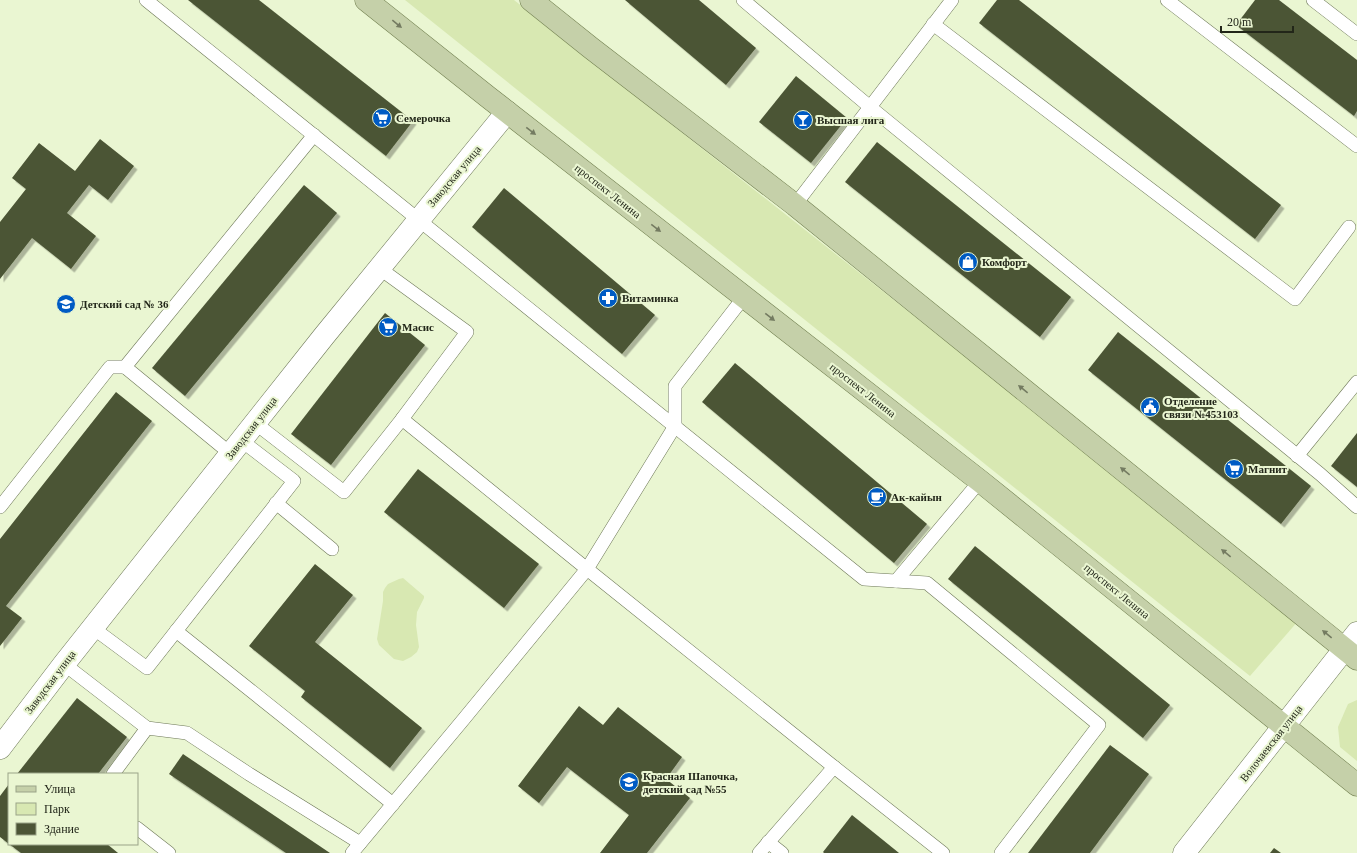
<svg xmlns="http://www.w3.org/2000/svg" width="1357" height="853" viewBox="0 0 1357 853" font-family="'Times New Roman',serif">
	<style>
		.green { fill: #d8e8b2 }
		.building { fill: #4c5536; filter: url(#shadow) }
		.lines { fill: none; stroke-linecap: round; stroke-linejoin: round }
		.lane-casing { stroke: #6d7757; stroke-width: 14 }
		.street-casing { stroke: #6d7757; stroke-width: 23 }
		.secondary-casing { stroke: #6d7757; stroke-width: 23 }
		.primary-casing { stroke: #738051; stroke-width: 23 }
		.lane { stroke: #fff; stroke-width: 13 }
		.street { stroke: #fff; stroke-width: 22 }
		.secondary { stroke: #fff; stroke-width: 22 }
		.primary { stroke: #c5d0a9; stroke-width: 22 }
		.oneway { fill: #747b61 }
		.labels { text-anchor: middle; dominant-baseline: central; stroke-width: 4; stroke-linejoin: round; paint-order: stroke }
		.poi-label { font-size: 11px; font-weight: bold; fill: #222619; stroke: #eaf6d2; text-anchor: start }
		.street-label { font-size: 11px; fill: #222619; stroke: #eaf6d2 }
	</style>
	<defs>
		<filter id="shadow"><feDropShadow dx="3.5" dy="3.5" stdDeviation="0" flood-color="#0004"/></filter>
	</defs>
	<rect width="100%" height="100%" fill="#eaf6d2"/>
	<g class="green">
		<polygon points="405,0 514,0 1299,620 1250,676"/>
		<polygon points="403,578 424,596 424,598 417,612 416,625 419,647 417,652 411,657 403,661 394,659 379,645 377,639 383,601 383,592 385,588 388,584 399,579"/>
		<polygon points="1357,700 1357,761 1340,747 1338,727 1348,704"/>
	</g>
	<g class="building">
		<polygon points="188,0 259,0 413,121 386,156"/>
		<polygon points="625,0 699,0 756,48 726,85"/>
		<polygon points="997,0 1019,0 1281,205 1255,239 979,23"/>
		<polygon points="1255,0 1279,0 1357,60 1357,111 1354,116 1236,25"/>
		<polygon points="796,76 847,118 811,163 759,122"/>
		<polygon points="100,139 134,166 108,200 89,185 67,213 96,236 71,269 32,238 0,279 0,222 26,189 12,178 39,143 75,171"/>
		<polygon points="877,142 1071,297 1040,337 845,182"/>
		<polygon points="304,185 337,213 185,396 152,368"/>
		<polygon points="504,188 655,315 622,354 472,227"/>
		<polygon points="385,313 425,345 331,465 291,434"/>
		<polygon points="1118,332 1311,486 1281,524 1088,370"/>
		<polygon points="735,363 927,524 894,563 702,402"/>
		<polygon points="116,392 152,421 6,606 22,618 0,646 0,539"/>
		<polygon points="1357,433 1357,487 1331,466"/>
		<polygon points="418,469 539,564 504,608 384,512"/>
		<polygon points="975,546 1170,705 1143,738 948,579"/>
		<polygon points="315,564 353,595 315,642 422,728 390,768 301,697 305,691 249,646"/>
		<polygon points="77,698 127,737 98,774 17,774"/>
		<polygon points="579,706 603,725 618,707 682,757 666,779 690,798 647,853 600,853 629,815 567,767 539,803 518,786"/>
		<polygon points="1110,745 1149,774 1090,853 1028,853"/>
		<polygon points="183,754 330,853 286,853 169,774"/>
		<polygon points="9,784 9,844 0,837 0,796"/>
		<polygon points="852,815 899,853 824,853 823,852"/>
		<polygon points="9,844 107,844 118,853 21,853"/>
		<polygon points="1274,848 1281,853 1270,853"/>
	</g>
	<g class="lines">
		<g class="lane-casing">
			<g id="lane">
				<polyline points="146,0 864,579 927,583 1099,725 1001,853"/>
				<polyline points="743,0 870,107 1320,474 1357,507"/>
				<polyline points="1167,0 1357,146"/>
				<polyline points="1313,0 1357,34"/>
				<polyline points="933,24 1295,299 1349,227"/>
				<polyline points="795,205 952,0"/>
				<polyline points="744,297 675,386 675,426 587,569 834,767"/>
				<polyline points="125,367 231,454"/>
				<polyline points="255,423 344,492 402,419 467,332 379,268"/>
				<polyline points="1297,456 1357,382"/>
				<polyline points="276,503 332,549"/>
				<polyline points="0,507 110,367 125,367 314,135"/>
				<polyline points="896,581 980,481"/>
				<polyline points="93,628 147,668 294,481 242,441"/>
				<polyline points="176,631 393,804"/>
				<polyline points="64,664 147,728 187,733 249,774 360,843"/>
				<polyline points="113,774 147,728"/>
				<polyline points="137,828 169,853"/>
				<polyline points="768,842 782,853"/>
				<polyline points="352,853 463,720 587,569 402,419"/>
				<polyline points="759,853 834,767 943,853"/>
			</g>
		</g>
		<g class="street-casing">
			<polyline id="street" points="0,748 64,664 324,336 507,112"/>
		</g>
		<g class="secondary-casing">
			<polyline id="secondary" points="1184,853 1357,633"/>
		</g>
		<g class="primary-casing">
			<g id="primary">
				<polyline points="366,0 488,97 980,481 1357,785"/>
				<polyline points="531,0 591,48 795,205 1357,659"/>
			</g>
		</g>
		<use href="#lane" class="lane"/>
		<use href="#street" class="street"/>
		<use href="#secondary" class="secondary"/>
		<use href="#primary" class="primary"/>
	</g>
	<defs><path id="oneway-solid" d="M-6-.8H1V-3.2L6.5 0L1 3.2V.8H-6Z"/></defs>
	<g class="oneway">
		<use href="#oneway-solid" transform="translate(397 24) rotate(39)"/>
		<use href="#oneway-solid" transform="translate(531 131) rotate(38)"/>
		<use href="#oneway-solid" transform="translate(656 228) rotate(38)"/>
		<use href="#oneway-solid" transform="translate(770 317) rotate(38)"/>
		<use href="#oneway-solid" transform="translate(1023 389) rotate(-141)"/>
		<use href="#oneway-solid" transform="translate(1125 471) rotate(-141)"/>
		<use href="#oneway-solid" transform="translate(1226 553) rotate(-141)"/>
		<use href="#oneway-solid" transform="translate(1327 634) rotate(-141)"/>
	</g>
	<defs>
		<g id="supermarket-disc" transform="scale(1)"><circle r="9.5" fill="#005bc4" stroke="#eaf6d2"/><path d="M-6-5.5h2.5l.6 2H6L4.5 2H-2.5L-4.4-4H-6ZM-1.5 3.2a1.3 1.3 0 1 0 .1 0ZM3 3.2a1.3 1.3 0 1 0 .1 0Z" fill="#fff"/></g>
		<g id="bar-disc" transform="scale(1)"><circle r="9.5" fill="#005bc4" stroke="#eaf6d2"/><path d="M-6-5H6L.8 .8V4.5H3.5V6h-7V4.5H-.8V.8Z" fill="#fff"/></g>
		<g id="shop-disc" transform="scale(1)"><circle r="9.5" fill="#005bc4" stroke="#eaf6d2"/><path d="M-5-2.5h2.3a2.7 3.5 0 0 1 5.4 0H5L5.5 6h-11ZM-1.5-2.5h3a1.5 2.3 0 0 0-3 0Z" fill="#fff"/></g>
		<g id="pharmacy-disc" transform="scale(1)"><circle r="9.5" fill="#005bc4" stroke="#eaf6d2"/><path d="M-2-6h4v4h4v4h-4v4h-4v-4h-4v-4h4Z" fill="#fff"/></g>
		<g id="school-disc" transform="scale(1)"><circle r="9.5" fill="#005bc4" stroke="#eaf6d2"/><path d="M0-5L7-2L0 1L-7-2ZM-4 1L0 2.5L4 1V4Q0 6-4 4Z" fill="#fff"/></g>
		<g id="civic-disc" transform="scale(1)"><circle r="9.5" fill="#005bc4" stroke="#eaf6d2"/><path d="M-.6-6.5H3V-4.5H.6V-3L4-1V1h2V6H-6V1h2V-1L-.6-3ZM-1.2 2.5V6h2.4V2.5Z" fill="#fff"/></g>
		<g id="cafe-disc" transform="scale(1)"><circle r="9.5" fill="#005bc4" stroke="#eaf6d2"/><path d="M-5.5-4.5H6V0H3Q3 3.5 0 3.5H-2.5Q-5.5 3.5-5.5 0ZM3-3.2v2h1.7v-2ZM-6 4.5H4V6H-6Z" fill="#fff"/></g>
	</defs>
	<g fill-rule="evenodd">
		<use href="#supermarket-disc" x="382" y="118"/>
		<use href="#bar-disc" x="803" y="120"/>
		<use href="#shop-disc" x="968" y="262"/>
		<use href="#pharmacy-disc" x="608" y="298"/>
		<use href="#school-disc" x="66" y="304"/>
		<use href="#supermarket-disc" x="388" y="327"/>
		<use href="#civic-disc" x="1150" y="407"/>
		<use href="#supermarket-disc" x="1234" y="469"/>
		<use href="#cafe-disc" x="877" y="497"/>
		<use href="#school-disc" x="629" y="782"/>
	</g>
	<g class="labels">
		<g class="poi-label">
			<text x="396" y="118">Семерочка</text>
			<text x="817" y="120">Высшая лига</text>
			<text x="982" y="262">Комфорт</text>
			<text x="622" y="298">Витаминка</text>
			<text x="80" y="304">Детский сад № 36</text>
			<text x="402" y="327">Масис</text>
			<text x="1164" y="401">Отделение<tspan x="1164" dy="13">связи №453103</tspan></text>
			<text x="1248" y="469">Магнит</text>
			<text x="891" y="497">Ак-кайын</text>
			<text x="643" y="776">Красная Шапочка,<tspan x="643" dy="13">детский сад №55</tspan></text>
		</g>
		<g class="street-label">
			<text transform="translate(454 176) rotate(-50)">Заводская улица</text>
			<text transform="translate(608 191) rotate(38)">проспект Ленина</text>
			<text transform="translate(863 390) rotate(38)">проспект Ленина</text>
			<text transform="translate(251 428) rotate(-52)">Заводская улица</text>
			<text transform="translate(1117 591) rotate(39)">проспект Ленина</text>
			<text transform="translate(50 682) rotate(-53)">Заводская улица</text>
			<text transform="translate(1271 743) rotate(-52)">Волочаевская улица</text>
		</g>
	</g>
	<rect x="8" y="773" width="130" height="72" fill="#eaf6d2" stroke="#9aa388"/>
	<rect x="16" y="786" width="20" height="6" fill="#c5d0a9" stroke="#9aa388"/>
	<text x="44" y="793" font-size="12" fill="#222619">Улица</text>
	<rect x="16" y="803" width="20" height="12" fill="#d8e8b2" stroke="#9aa388"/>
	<text x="44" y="813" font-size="12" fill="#222619">Парк</text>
	<rect x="16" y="823" width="20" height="12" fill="#4c5536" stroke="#9aa388"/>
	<text x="44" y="833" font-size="12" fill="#222619">Здание</text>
	<path d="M1221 26v6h72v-6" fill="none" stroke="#222619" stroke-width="2"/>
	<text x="1227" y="26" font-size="12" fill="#222619" stroke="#eaf6d2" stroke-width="3" paint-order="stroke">20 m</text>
</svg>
